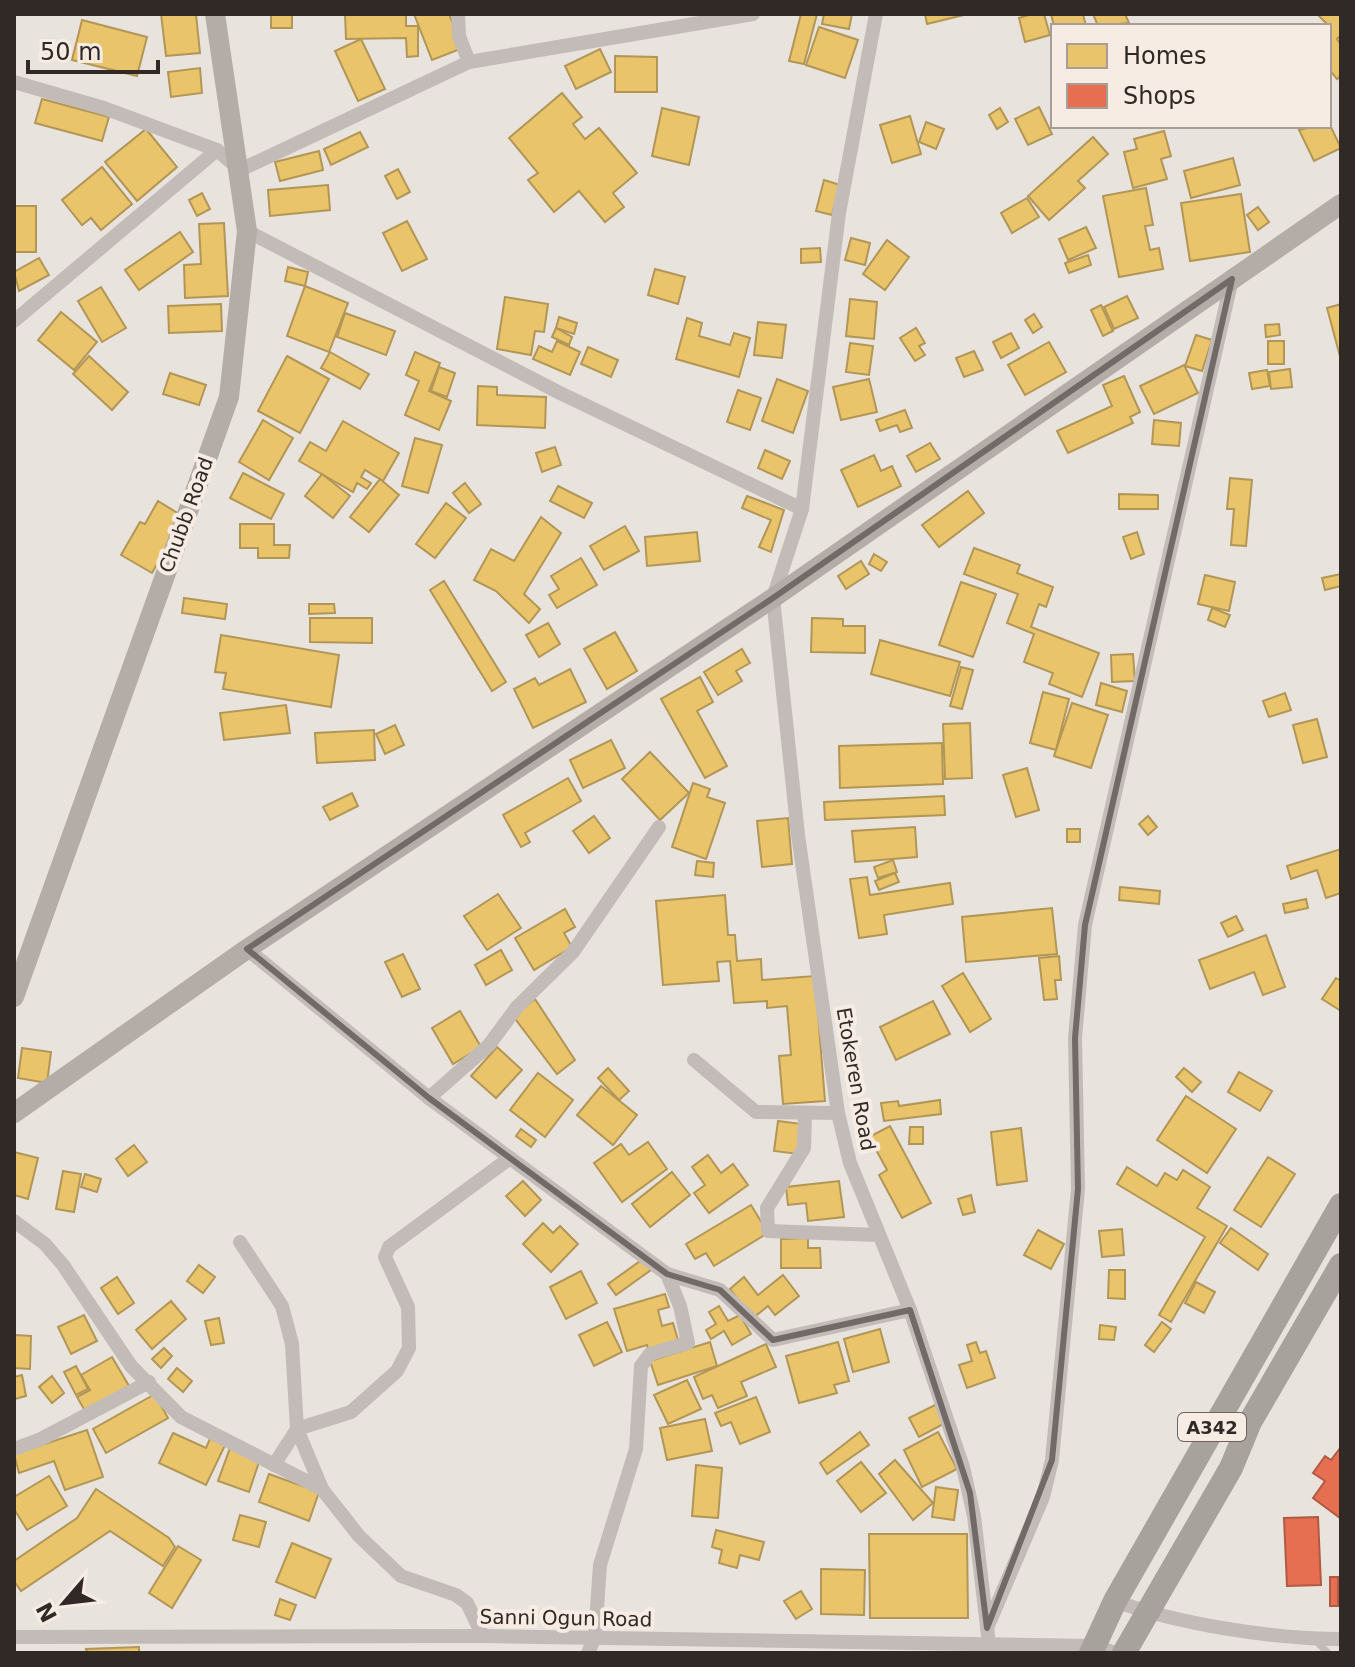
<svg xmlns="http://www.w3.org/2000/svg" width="1355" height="1667" viewBox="0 0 1355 1667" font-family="'DejaVu Sans',sans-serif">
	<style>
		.homes { fill: #e9c46a; stroke: #b29656; stroke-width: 2 }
		.shops { fill: #e76f51; stroke: #b05a44; stroke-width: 2 }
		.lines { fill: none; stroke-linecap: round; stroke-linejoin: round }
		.lane { stroke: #c2bbb7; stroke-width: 7 }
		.street { stroke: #c2bbb7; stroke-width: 14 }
		.secondary { stroke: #b3aca7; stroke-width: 20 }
		.highway { stroke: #a8a29d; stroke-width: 24 }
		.marked { fill: none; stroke: #716a66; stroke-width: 6; stroke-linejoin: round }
		.labels { text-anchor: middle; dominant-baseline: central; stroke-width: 8; stroke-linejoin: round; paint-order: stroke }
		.shield { fill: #f6ece4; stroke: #6c645f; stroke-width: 2 }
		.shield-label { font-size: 18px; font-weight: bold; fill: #312926 }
		.street-label { font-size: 20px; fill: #312926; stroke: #f6ece4 }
	</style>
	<rect width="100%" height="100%" fill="#e9e3dd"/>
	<g class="homes">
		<polygon points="161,14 196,14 200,53 166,56"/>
		<rect x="271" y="14" width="21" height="14"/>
		<polygon points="345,14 406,14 406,26 418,26 418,56 407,57 406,38 346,39"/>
		<polygon points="414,14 449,14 463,48 432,60"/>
		<polygon points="801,14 817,14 804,64 789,61"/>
		<polygon points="824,14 852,14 849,29 822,24"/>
		<polygon points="925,14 968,14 927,24"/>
		<polygon points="1032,14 1044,14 1050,35 1025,42 1019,18"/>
		<polygon points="1051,14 1083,14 1086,26 1054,26"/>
		<polygon points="1093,14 1125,14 1129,23 1098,26"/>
		<polygon points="1317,14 1341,14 1341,35 1337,39 1341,45 1341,76 1337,79 1329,69 1329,26"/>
		<polygon points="82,20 147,37 137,76 72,60"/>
		<polygon points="819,27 858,40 845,78 806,65"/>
		<polygon points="361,39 385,89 358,101 335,51"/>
		<polygon points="600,49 611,72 576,89 565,66"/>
		<polygon points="615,56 657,57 657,92 615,92"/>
		<polygon points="200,68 202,93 171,97 168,72"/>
		<polygon points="562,93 582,117 573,124 585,139 599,128 637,173 613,193 624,207 605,222 579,191 554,212 528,180 538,173 509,138"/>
		<polygon points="42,99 109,117 102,141 35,123"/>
		<polygon points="1039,107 1052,134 1028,145 1015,119"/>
		<polygon points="662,108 699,117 689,165 652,156"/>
		<polygon points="1000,108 1008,122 997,129 989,115"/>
		<polygon points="910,116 921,154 892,163 880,125"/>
		<polygon points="926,122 944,129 936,149 919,142"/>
		<polygon points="1329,123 1341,148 1314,161 1299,130"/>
		<polygon points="146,129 177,167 137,201 105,162"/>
		<polygon points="1164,131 1171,156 1161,159 1167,179 1133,188 1124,152 1137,149 1134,139"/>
		<polygon points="360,132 368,147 331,165 324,149"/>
		<polygon points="1093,137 1108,154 1078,181 1085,188 1049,220 1028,196"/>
		<polygon points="319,151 323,170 280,181 275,162"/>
		<polygon points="1233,158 1240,185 1191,198 1184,171"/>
		<polygon points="102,167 132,204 101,230 91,218 82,225 62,200"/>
		<polygon points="398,169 410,192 397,199 385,176"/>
		<polygon points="824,180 840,185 832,215 816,211"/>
		<polygon points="328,185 330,210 270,216 268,190"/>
		<polygon points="1146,188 1153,225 1145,226 1150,250 1159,248 1163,269 1119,277 1103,196"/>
		<polygon points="202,193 210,209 197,216 189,200"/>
		<polygon points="1241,194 1250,252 1190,261 1181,203"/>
		<polygon points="1027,198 1039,217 1012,233 1001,213"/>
		<rect x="14" y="206" width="22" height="46"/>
		<polygon points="1258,207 1269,222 1258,230 1247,215"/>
		<polygon points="407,221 427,259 402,271 383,233"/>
		<polygon points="224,223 228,296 185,298 184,265 201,264 199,224"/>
		<polygon points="1086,227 1096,248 1068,260 1059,239"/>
		<polygon points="180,232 193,252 139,290 125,270"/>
		<polygon points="851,238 870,243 865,265 845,260"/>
		<polygon points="887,240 909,257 885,290 863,274"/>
		<polygon points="820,248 821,262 801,263 801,249"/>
		<polygon points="1088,255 1091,265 1069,273 1065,263"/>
		<polygon points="39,258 49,275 19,291 14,272"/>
		<polygon points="288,267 308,272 305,286 285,281"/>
		<polygon points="655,269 685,277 678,304 648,295"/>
		<polygon points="305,286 348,303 329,352 287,336"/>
		<polygon points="101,287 126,328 102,342 78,301"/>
		<polygon points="1127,296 1138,318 1114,329 1104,307"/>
		<polygon points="505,297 548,304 544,332 535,331 531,355 497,349"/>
		<polygon points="850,299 877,302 874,339 846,336"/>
		<polygon points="221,304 222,331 169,333 168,306"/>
		<polygon points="1341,304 1341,360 1327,308"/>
		<polygon points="1101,305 1113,331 1103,336 1091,310"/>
		<polygon points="61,312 97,342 74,370 38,340"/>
		<polygon points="345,313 395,331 386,355 337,337"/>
		<polygon points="1034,314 1042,327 1033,333 1025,320"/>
		<polygon points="559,317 577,323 574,334 556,328"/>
		<polygon points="687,318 702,323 699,336 730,345 734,333 750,338 739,377 676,359"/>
		<polygon points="758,322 786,325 782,358 754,355"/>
		<polygon points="1279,324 1280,335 1266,337 1265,325"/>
		<polygon points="556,328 572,337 569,345 552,337"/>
		<polygon points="916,328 925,343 919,346 925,355 915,361 900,338"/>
		<polygon points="1011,333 1019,348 1001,358 993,342"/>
		<polygon points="1196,335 1212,340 1202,371 1185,366"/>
		<polygon points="557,341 580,352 570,375 533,359 539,346 552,352"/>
		<rect x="1268" y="341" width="16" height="23"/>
		<polygon points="1049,342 1066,372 1025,395 1008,365"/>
		<polygon points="850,343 873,346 869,375 846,372"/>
		<polygon points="588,347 618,360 611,377 581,364"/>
		<polygon points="974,351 983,370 964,377 956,358"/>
		<polygon points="330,352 369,374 360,389 321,368"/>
		<polygon points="415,352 440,363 429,391 451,401 439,430 405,415 419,381 406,375"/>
		<polygon points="89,356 128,392 112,410 73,374"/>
		<polygon points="287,356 329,379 300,433 258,411"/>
		<polygon points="1184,365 1198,393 1154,414 1140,386"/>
		<polygon points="439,367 455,373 447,397 431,391"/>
		<polygon points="1290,369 1292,387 1271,389 1269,372"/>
		<polygon points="1267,370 1270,386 1252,389 1249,373"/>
		<polygon points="170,373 206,385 199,405 163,394"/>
		<polygon points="1124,376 1140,412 1130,417 1133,423 1068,453 1057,431 1112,406 1103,385"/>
		<polygon points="777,379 808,391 793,433 762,421"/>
		<polygon points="869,379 877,412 841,420 833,387"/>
		<polygon points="478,386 497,387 497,395 546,397 545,428 477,425"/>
		<polygon points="738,390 761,398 750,430 727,422"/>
		<polygon points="905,410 912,428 900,432 897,425 880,431 876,420"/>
		<polygon points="263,420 293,438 269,480 239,462"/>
		<polygon points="1154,420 1181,423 1179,446 1152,444"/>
		<polygon points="343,421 399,453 383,481 365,470 361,477 371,483 367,489 357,483 353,492 299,461 310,442 326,451"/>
		<polygon points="415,438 442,445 428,493 402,486"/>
		<polygon points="930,443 940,459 916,472 907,456"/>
		<polygon points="555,447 561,465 542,472 536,453"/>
		<polygon points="765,450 790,461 782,479 758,468"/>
		<polygon points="874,455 881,471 892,466 901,486 858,507 841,470"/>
		<polygon points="243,473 284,494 271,519 230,498"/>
		<polygon points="322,474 350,496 333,518 305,496"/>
		<polygon points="1230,478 1252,480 1246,546 1231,545 1234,509 1227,509"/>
		<polygon points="380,479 399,495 369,532 350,517"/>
		<polygon points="465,483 481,504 469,513 453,493"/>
		<polygon points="558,486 592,503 584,518 550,501"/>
		<polygon points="968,491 984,513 939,547 922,525"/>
		<polygon points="1119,494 1158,495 1158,509 1119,509"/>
		<polygon points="747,496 784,510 771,552 759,547 771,520 742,508"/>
		<polygon points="158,501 184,517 152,573 121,555 140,522 145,524"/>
		<polygon points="446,503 466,518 435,558 416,544"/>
		<polygon points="541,517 561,533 524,594 540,609 529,623 496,591 474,580 491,549 514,561"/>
		<polygon points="240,524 274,524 274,545 290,545 289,558 258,558 258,548 240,548"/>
		<polygon points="625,526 639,551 604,570 590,546"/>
		<polygon points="697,532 700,561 647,566 645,537"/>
		<polygon points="1137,532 1144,554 1131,559 1123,537"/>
		<polygon points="974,548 1020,565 1017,573 1053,587 1046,607 1039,604 1031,627 1099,653 1082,697 1049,684 1053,673 1024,662 1034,634 1007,623 1018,594 964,574"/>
		<polygon points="874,554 887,562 881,571 869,564"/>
		<polygon points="581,558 597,585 557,608 549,595 559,589 551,576"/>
		<polygon points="861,561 869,574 846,589 838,576"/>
		<polygon points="1341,574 1341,586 1325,590 1322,578"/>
		<polygon points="1205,575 1235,582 1229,611 1198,604"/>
		<polygon points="444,581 506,682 492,691 430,590"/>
		<polygon points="961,582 996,594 973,657 939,645"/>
		<polygon points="184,598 227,604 225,619 182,613"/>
		<polygon points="309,604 334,604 335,613 309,614"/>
		<polygon points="1212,608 1230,615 1225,627 1208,620"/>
		<polygon points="310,618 372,618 372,643 310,642"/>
		<polygon points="812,618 843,619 843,626 865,626 865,653 811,652"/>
		<polygon points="548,623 560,644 539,657 526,635"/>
		<polygon points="615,632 637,671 607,689 584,649"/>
		<polygon points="221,635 339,655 331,707 223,689 226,673 215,672"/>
		<polygon points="880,640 960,662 950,696 871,674"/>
		<polygon points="742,649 750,663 736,671 742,681 718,695 704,672"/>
		<polygon points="1133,654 1135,681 1112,682 1111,655"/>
		<polygon points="961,667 973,670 962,709 950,706"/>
		<polygon points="570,669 586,702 533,728 514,689 535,678 539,685"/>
		<polygon points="700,677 713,702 697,711 727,766 705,778 661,699"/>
		<polygon points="1101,683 1127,691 1122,712 1096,705"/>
		<polygon points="1043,692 1069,699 1056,750 1030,743"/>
		<polygon points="1285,693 1291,710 1269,717 1263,701"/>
		<polygon points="1072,703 1108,715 1091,768 1054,756"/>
		<polygon points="286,705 290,733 224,740 220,713"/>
		<polygon points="1317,719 1327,757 1303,763 1293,725"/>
		<polygon points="970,723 972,778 945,779 943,724"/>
		<polygon points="395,725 404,745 385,754 376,734"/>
		<polygon points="374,730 375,760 317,763 315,733"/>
		<polygon points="611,740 625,768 583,788 570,760"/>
		<polygon points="942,743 943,784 840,788 839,746"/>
		<polygon points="650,752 689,793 660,820 622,779"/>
		<polygon points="1027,768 1039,810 1016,817 1003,775"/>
		<polygon points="568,778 581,801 525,833 530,842 521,847 503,815"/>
		<polygon points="693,783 710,789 707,797 725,803 706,859 672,847"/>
		<polygon points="352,793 358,806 330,820 323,807"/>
		<polygon points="944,796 945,815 825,820 824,802"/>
		<polygon points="594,816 610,838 589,853 573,831"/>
		<polygon points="1148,816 1157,827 1148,835 1139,824"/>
		<polygon points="788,818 792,864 762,867 757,821"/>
		<polygon points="915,827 917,857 855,862 852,831"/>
		<rect x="1067" y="829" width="13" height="13"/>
		<polygon points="1341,849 1341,893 1326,898 1317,870 1291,879 1287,866"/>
		<polygon points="893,860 897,872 878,878 874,867"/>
		<polygon points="697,861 714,863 713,877 695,875"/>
		<polygon points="895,873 899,882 879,890 875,881"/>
		<polygon points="867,877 870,895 950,883 953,904 884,915 887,934 859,938 850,879"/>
		<polygon points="1120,887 1160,891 1159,904 1119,900"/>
		<polygon points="498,894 521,928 487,950 464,916"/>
		<polygon points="725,895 728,935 735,935 737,961 761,959 762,980 815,976 825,1101 783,1104 779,1056 791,1055 787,1006 767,1008 767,1001 734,1003 730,961 717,962 719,981 663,985 656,901"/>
		<polygon points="1306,899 1308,908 1285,913 1283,904"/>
		<polygon points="1052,908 1057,954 966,962 962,917"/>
		<polygon points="565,909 575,927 564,933 572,947 534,970 515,938"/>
		<polygon points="1236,916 1243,930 1228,937 1221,923"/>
		<polygon points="1266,935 1285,987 1263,995 1254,972 1210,989 1199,960"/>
		<polygon points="501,950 512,970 486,985 475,965"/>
		<polygon points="403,954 420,989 402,997 385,962"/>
		<polygon points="1059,956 1061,980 1055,980 1057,999 1044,1000 1039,958"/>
		<polygon points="963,973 991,1019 970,1032 942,986"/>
		<polygon points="1336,978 1341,981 1341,1011 1322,999"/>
		<polygon points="535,999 575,1060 557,1074 513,1016"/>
		<polygon points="933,1001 950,1034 896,1060 880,1027"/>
		<polygon points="460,1011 481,1047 453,1064 432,1028"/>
		<polygon points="497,1047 522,1070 496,1098 471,1076"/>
		<polygon points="22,1048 51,1052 47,1083 18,1078"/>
		<polygon points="608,1068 629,1091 619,1100 598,1078"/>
		<polygon points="1184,1068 1201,1082 1192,1092 1176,1077"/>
		<polygon points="1239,1072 1272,1091 1260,1111 1228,1092"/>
		<polygon points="538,1073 573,1100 545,1137 510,1110"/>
		<polygon points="601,1086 637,1115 613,1145 577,1115"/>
		<polygon points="1186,1096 1236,1129 1207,1173 1157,1140"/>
		<polygon points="940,1100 941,1114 884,1121 881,1103 898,1101 899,1106"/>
		<polygon points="778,1121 802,1124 798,1154 774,1151"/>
		<polygon points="890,1126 931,1203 902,1218 879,1175 887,1170 869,1137"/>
		<polygon points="910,1127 923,1127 923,1144 909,1144"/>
		<polygon points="1021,1128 1027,1181 997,1185 991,1132"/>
		<polygon points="521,1129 536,1140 531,1147 516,1136"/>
		<polygon points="648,1142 667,1169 622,1202 594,1163 621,1144 629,1155"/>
		<polygon points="134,1145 147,1162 128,1176 116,1159"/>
		<polygon points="14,1152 38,1158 28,1199 14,1195"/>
		<polygon points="708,1155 721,1173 733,1164 748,1185 709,1213 694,1193 705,1185 692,1167"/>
		<polygon points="1268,1157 1295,1174 1261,1227 1234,1210"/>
		<polygon points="1127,1167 1157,1186 1165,1173 1177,1180 1183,1170 1210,1187 1197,1208 1227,1226 1171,1322 1159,1315 1205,1237 1117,1184"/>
		<polygon points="63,1171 81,1174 74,1212 56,1209"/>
		<polygon points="672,1172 690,1195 650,1227 632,1204"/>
		<polygon points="85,1174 101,1179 97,1192 81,1187"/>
		<polygon points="523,1181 541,1200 525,1216 506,1196"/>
		<polygon points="839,1181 844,1217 808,1221 806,1203 788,1205 786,1187"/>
		<polygon points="971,1195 975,1212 963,1215 958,1199"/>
		<polygon points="751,1205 768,1233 714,1266 706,1253 695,1259 686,1244"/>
		<polygon points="543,1223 553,1233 560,1226 578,1244 551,1272 523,1244"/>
		<polygon points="1231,1228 1268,1254 1258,1270 1220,1243"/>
		<polygon points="1122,1229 1124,1255 1102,1257 1099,1231"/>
		<polygon points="1038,1230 1064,1244 1051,1269 1024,1255"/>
		<polygon points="808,1238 808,1248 820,1248 821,1268 781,1268 781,1239"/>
		<polygon points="643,1259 651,1270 616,1295 608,1284"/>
		<polygon points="199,1265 215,1277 203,1293 187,1281"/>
		<polygon points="1109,1270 1125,1270 1125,1299 1108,1298"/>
		<polygon points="581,1271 597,1303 566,1319 550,1287"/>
		<polygon points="783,1275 799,1296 775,1315 768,1306 753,1318 730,1289 744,1277 758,1295"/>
		<polygon points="117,1277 134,1303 118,1314 101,1288"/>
		<polygon points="1196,1282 1215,1292 1204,1313 1185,1303"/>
		<polygon points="665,1294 669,1307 658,1310 662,1326 673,1323 679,1343 649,1352 647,1345 627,1351 614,1309"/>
		<polygon points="171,1301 186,1319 152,1349 136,1330"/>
		<polygon points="719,1306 728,1321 740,1315 751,1334 732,1345 724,1331 711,1339 706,1330 716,1324 709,1312"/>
		<polygon points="84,1315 97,1341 71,1354 58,1327"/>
		<polygon points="219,1318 224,1343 211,1345 205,1321"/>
		<polygon points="607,1322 622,1352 594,1366 579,1335"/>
		<polygon points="1162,1322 1171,1329 1154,1352 1145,1345"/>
		<polygon points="1100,1325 1116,1327 1114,1340 1099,1339"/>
		<polygon points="880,1329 889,1362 853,1372 844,1339"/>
		<polygon points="14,1335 31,1336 30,1369 14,1368"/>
		<polygon points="710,1342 717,1366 658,1385 650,1361"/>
		<polygon points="838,1342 849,1381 834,1385 837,1393 799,1403 786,1356"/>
		<polygon points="976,1342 980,1353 986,1351 995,1378 967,1388 959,1365 972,1361 967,1345"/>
		<polygon points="766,1344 776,1367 741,1382 747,1396 718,1408 712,1395 703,1399 694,1377"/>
		<polygon points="164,1348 172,1356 161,1368 152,1359"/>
		<polygon points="112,1357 129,1386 85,1411 77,1397 90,1390 81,1375"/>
		<polygon points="76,1366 88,1389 76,1395 64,1372"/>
		<polygon points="177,1368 192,1381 183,1392 168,1379"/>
		<polygon points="22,1375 26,1396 15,1399 14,1377"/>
		<polygon points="52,1376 64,1393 52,1403 39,1387"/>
		<polygon points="687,1380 701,1409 668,1424 654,1395"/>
		<polygon points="155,1394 168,1418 106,1453 93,1429"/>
		<polygon points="756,1397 770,1432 740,1444 731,1422 721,1426 715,1413"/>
		<polygon points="937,1404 947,1422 919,1437 909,1418"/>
		<polygon points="705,1419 712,1451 667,1460 660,1428"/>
		<polygon points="87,1430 103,1477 65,1490 54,1461 19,1473 14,1454"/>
		<polygon points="860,1432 869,1445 827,1474 820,1463"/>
		<polygon points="938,1432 957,1469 922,1487 904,1450"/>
		<polygon points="173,1433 206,1448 212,1434 227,1441 206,1485 159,1463"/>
		<polygon points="230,1448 260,1459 249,1492 218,1481"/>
		<polygon points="895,1460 933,1503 913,1520 879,1474"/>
		<polygon points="861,1462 886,1493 861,1512 837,1481"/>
		<polygon points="696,1465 722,1468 718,1518 692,1516"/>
		<polygon points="269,1474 319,1492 309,1521 259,1502"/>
		<polygon points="49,1476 67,1506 27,1530 14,1509 14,1497"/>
		<polygon points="936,1487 958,1490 954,1520 932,1517"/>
		<polygon points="96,1489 169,1538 175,1547 163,1566 110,1531 21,1591 14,1581 14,1561 77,1518"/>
		<polygon points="240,1515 266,1522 259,1547 233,1540"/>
		<polygon points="716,1530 764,1542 759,1560 740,1555 737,1568 719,1563 722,1550 712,1547"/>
		<polygon points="869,1534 967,1534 968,1618 870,1618"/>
		<polygon points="292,1543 331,1559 315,1598 276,1582"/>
		<polygon points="178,1546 201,1560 172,1608 149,1593"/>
		<polygon points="821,1569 865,1570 864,1615 821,1614"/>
		<polygon points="801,1591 812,1609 796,1619 784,1601"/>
		<polygon points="280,1599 296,1605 290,1620 275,1615"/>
		<polygon points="139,1647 139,1653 87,1653 86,1649"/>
	</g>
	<g class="shops">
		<polygon points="1341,1447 1341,1516 1340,1518 1313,1498 1325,1481 1313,1473 1325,1456 1331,1460"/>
		<polygon points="1318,1517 1321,1585 1287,1586 1284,1518"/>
		<rect x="1330" y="1577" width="8" height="29"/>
	</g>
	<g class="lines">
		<polyline class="lane" points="1316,1641 1328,1653"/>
		<g class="street">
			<polyline points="458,14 459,36 469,62"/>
			<polyline points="876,14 839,213 802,509 773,598 798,835 838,1113 850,1163 910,1310 963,1467 974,1516 989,1644"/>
			<polyline points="14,82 104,108 217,150 240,170 469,62 753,14"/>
			<polyline points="247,231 558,392 802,509"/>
			<polyline points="14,321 217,150"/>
			<polyline points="247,949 429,1098 667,1274 720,1290 773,1340 910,1310"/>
			<polyline points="694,1060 756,1112 838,1113"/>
			<polyline points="429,1098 489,1045 517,1007 573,952 659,827"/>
			<polyline points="805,1116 804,1148 767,1208 768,1231 878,1235"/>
			<polyline points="14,1221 45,1244 63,1265 131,1366 181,1417 322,1489"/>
			<polyline points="240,1242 282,1306 292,1344 297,1429 322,1489 359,1536 401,1576 456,1595 467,1603 483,1636"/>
			<polyline points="14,1449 41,1439 149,1382"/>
			<polyline points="274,1465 297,1429 351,1412 397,1371 409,1348 408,1307 385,1257 389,1247 510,1158"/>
			<path d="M1115,1601C1178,1624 1273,1639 1341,1639"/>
			<polyline points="987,1628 1043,1497 1052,1460 1078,1189 1075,1038 1085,925 1232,279"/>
			<polyline points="14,1637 483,1636 1094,1646 1115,1653"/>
			<polyline points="588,1653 595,1637 600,1565 636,1449 641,1366 650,1354 688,1343 680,1306 667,1274"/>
		</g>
		<g class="secondary">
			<polyline points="14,997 229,397 247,231 215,14"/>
			<polyline points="14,1113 247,949 773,598 1341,204"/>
		</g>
		<g class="highway">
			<polyline points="1091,1653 1115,1601 1341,1205"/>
			<polyline points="1124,1653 1231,1468 1250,1422 1341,1265"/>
		</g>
	</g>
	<path class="marked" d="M1232,279L1085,925L1075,1038L1078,1189L1052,1460L987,1628L970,1493L910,1310L773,1340L720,1290L667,1274L429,1098L247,949L773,598Z"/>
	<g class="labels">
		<rect class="shield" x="1178" y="1413" width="68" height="28" rx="6"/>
		<g class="shield-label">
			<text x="1212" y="1427">A342</text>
		</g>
		<g class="street-label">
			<text transform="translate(186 515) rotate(-70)">Chubb Road</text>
			<text transform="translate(856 1079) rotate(80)">Etokeren Road</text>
			<text transform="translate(566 1618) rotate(1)">Sanni Ogun Road</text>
		</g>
	</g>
	<rect width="1355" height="1667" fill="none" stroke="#312926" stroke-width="32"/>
	<rect x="1051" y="24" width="280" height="104" fill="#f6ece4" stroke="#a79e98" stroke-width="2"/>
	<rect x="1067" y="44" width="40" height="24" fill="#e9c46a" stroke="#a79e98" stroke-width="2"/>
	<text x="1123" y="64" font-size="24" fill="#312926">Homes</text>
	<rect x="1067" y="84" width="40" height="24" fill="#e76f51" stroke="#a79e98" stroke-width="2"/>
	<text x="1123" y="104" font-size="24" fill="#312926">Shops</text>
	<g transform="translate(64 1603) rotate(242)" stroke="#f6ece4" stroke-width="6" paint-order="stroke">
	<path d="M0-6L14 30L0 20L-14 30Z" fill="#312926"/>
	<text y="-12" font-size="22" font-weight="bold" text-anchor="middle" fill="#312926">N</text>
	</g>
	<path d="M28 60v12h130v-12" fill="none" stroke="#312926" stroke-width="4"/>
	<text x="40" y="60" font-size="24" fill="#312926" stroke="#f6ece4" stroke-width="6" paint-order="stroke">50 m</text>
</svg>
